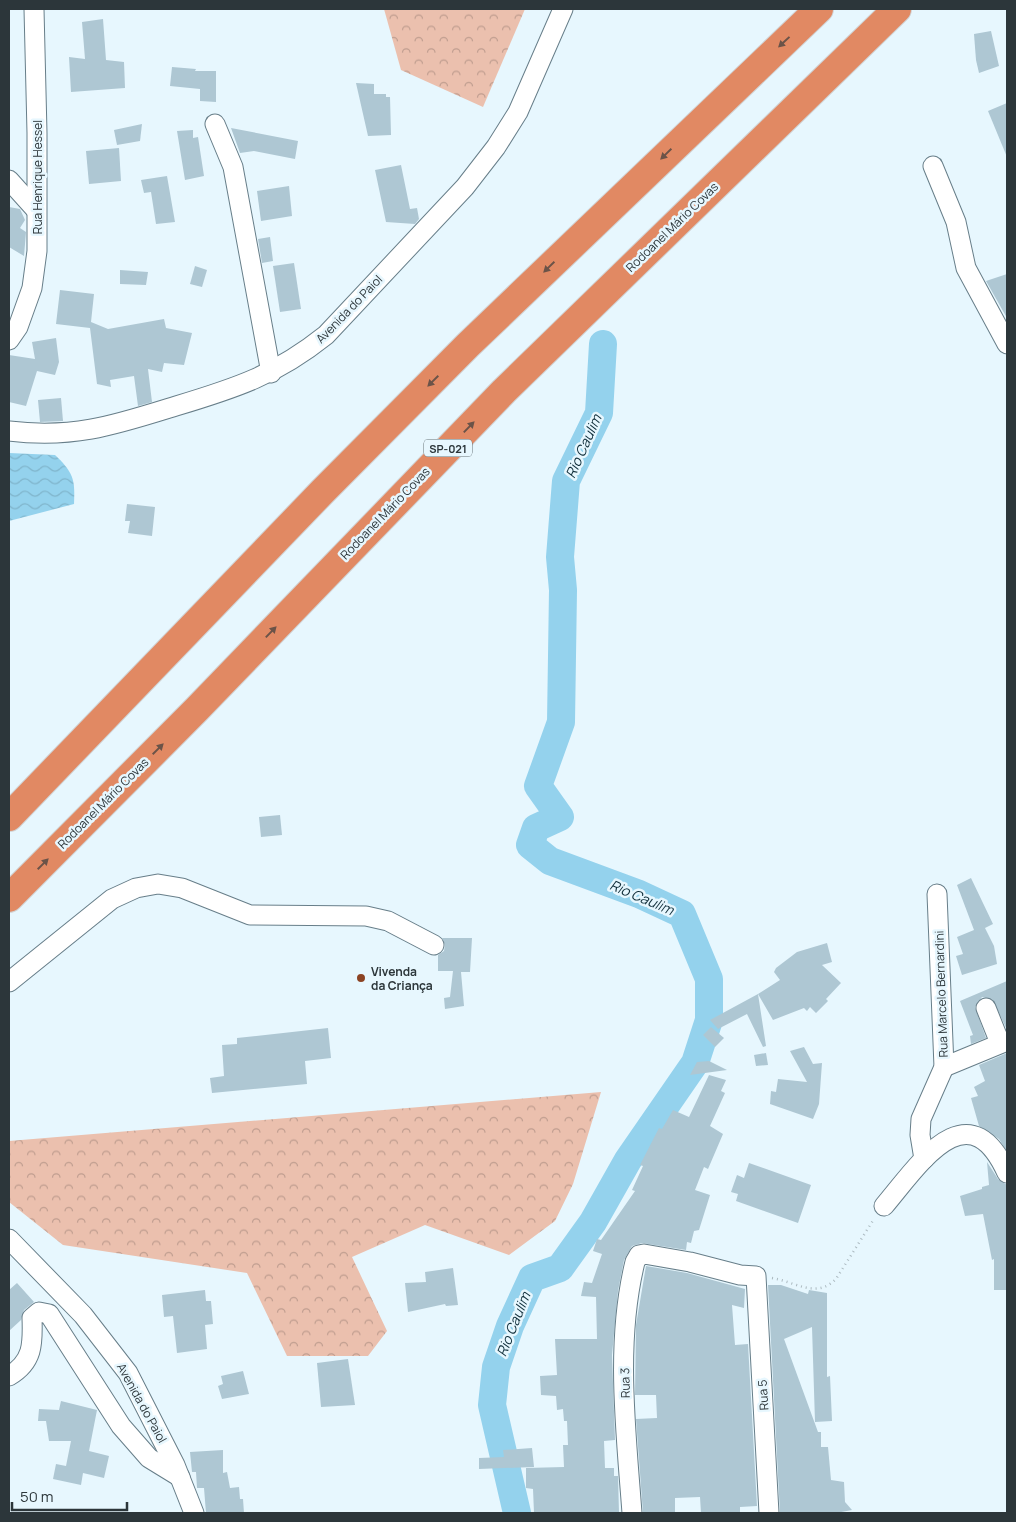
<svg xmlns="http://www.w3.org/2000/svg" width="1016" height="1522" viewBox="0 0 1016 1522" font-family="Manrope,sans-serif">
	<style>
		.forest { fill: url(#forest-crowns) }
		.water { fill: url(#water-waves) }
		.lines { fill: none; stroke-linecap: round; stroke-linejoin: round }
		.river { stroke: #94d2ed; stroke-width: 28 }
		.building { fill: #aec7d3 }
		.minor-casing { stroke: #677e89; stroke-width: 21 }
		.highway-casing { stroke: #d1d3d4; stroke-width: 30 }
		.path { stroke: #acbac0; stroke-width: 2.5; stroke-dasharray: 1 4; stroke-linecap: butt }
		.minor { stroke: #fff; stroke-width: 19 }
		.highway { stroke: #e18963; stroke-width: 28 }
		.oneway { fill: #6b5348 }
		.poi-dot { fill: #8b4323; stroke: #e7f7fe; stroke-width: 2 }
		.labels { text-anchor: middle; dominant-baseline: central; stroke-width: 5; stroke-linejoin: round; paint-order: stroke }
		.shield { fill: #e7f7fe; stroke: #647075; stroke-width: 1 }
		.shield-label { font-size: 11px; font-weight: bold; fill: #2c363a }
		.street-label { font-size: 12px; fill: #2c363a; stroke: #e7f7fe }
		.poi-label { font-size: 12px; font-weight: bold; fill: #2c363a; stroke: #e7f7fe; text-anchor: start }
		.water-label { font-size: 14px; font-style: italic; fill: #0f2d39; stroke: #e7f7fe }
	</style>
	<defs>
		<pattern id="forest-crowns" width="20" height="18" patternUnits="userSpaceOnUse" patternTransform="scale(1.25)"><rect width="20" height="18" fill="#ebc0ae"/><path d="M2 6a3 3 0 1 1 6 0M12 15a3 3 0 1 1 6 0" fill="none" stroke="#bf9d8f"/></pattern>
		<pattern id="water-waves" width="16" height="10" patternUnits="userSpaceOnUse" patternTransform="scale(1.25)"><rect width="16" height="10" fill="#94d2ed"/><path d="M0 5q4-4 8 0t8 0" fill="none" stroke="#80b5cc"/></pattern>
	</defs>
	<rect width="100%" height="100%" fill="#e7f7fe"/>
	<g class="forest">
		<polygon points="384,9 525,9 483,107 401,70"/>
		<polygon points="601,1092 573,1184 555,1221 509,1255 425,1225 352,1257 387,1331 368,1356 287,1356 247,1273 63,1245 9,1202 9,1141"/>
	</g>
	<path class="water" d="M9,453L55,455C74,473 75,480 74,504L9,521Z"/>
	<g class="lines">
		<polyline class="river" points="517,1513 492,1405 496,1367 510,1326 532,1278 560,1268 593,1222 628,1160 695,1063 709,1020 709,979 682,914 639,894 550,861 530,845 536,828 560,817 538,786 561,722 563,590 560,557 566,481 599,413 603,344"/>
	</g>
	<g class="building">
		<polygon points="103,19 106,60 124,62 125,88 71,92 69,57 85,59 82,22"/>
		<polygon points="991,31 999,66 979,73 976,60 974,34"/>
		<polygon points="172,67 196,69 195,71 216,71 216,102 200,101 200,89 170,86"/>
		<polygon points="356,83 374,84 374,94 386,94 386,97 390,97 391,135 368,136"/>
		<polygon points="1007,103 1007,157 988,111"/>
		<polygon points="142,124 140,141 117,145 114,130"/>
		<polygon points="231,128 298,141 295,159 254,151 240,153"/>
		<polygon points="193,130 193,138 198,137 204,176 185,180 177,131"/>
		<polygon points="119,148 121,181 89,184 86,151"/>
		<polygon points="401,165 410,209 417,208 419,219 415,224 386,222 375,170"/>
		<polygon points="167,176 175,222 156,224 151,192 144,193 141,180"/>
		<polygon points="289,186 292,216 261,221 257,191"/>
		<polygon points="9,207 20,209 25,220 20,228 26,232 24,256 9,247"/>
		<polygon points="270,237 273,261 262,263 258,239"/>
		<polygon points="294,263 301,309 280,312 273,266"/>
		<polygon points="195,266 207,270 202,287 190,284"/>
		<polygon points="120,270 148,272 146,285 120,284"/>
		<polygon points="1007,274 1007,318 986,281"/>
		<polygon points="60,290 94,294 91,322 108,329 164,319 166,328 192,333 184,365 164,363 162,372 148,369 152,402 138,406 134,376 110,380 111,387 97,384 90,328 56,324"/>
		<polygon points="56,338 59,362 55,375 37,371 26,406 9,402 9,355 35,359 32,342"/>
		<polygon points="61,398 63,421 40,422 38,400"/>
		<polygon points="127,504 155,507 152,536 128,533 130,521 125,521"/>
		<polygon points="280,815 282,835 261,837 259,817"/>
		<polygon points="971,878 993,924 985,928 994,946 997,964 962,975 956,956 963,954 957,937 974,930 957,885"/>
		<polygon points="442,938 472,938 470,972 461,972 464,1006 445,1009 444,998 450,997 453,971 438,971 438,955 444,951 445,945"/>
		<polygon points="827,943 832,962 822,965 841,983 826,999 828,1001 816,1013 810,1007 807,1011 804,1008 773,1020 758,994 780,980 774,972 776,968 797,952"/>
		<polygon points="1007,981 1007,1030 993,1000 982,997 975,1007 986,1038 971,1044 970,1036 973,1035 960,1001"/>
		<polygon points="758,994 766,1046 763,1047 747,1014 718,1029 710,1020"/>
		<polygon points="711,1027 724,1038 715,1047 703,1035"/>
		<polygon points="328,1028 331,1058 305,1061 307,1084 212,1093 210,1078 224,1076 222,1045 237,1044 237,1038"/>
		<polygon points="804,1047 813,1064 822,1063 819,1104 813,1119 770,1104 771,1091 776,1092 778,1079 807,1082 790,1051"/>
		<polygon points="766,1053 768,1065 756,1066 754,1055"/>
		<polygon points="1007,1053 1007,1152 999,1139 979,1126 971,1098 978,1096 974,1087 985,1081 979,1065"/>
		<polygon points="709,1061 727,1070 690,1075 697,1062"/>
		<polygon points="709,1075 726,1080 721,1091 725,1093 710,1126 723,1134 708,1169 704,1167 695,1190 710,1195 699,1230 694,1231 691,1243 687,1242 686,1250 642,1243 632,1246 624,1260 618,1291 612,1355 615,1440 604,1441 605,1468 614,1468 614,1476 618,1476 619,1513 534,1513 533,1489 526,1488 526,1468 564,1467 563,1445 568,1445 567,1421 564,1421 563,1409 557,1410 556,1396 541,1395 540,1376 557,1375 555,1339 597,1339 596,1297 581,1296 584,1282 592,1283 602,1254 593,1251 597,1239 601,1240 635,1191 632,1190 643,1166 640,1165 659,1128 662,1129 673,1110 689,1117"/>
		<polygon points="987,1162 998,1179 1007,1185 1007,1290 994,1290 994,1259 992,1260 983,1214 965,1216 960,1196 982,1189 982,1187 989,1185"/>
		<polygon points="749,1163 811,1185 798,1223 736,1201 738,1194 731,1192 737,1175 744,1178"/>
		<polygon points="646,1266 687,1273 745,1289 744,1308 732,1305 735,1345 748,1344 757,1506 740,1507 740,1513 701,1513 700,1497 675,1498 675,1513 643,1513 636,1419 657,1418 656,1395 635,1395 636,1325"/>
		<polygon points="453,1268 458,1305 446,1306 445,1304 408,1312 405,1283 426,1282 425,1272"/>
		<polygon points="17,1283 34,1302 24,1310 21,1320 9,1331 9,1290"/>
		<polygon points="768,1285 781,1285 808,1294 809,1290 827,1293 827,1377 830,1376 832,1421 815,1422 812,1327 784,1339 818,1432 821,1432 821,1447 828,1447 831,1480 844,1482 845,1502 852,1510 836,1513 780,1513"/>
		<polygon points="205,1290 206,1301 211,1301 213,1324 205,1325 207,1349 177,1353 173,1316 164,1317 162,1295"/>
		<polygon points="348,1359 355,1405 321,1407 317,1363"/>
		<polygon points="243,1371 249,1394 222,1399 218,1386 223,1384 221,1376"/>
		<polygon points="61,1401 97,1410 89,1451 109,1456 104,1478 83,1473 81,1485 53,1479 56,1464 66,1466 71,1441 49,1441 46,1421 38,1421 39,1409 59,1410"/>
		<polygon points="532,1448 534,1467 479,1469 479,1458 504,1457 503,1450"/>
		<polygon points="223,1450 223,1473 227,1472 230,1488 239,1487 240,1499 243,1499 244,1513 206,1513 204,1488 197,1488 196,1472 192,1472 190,1452"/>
	</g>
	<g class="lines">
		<g class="minor-casing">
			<g id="minor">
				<polyline points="215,124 233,167 271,373"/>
				<polyline points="933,166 956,222 966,268 1007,344"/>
				<polyline points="9,180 36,210"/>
				<polyline points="9,340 18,327 32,288 37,251 37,133 34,9"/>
				<path d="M9,431C74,439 115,425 176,406C236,388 276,375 326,335L465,187L496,147L518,112L563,9"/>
				<polyline points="9,982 112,899 136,888 158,884 182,888 250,915 366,916 388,921 434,945"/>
				<polyline points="986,1008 1000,1043"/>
				<polyline points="944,1067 1007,1041"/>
				<polyline points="924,1159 920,1135 921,1119 944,1067 937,894"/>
				<path d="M884,1206C918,1166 968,1087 1007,1173"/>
				<polyline points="9,1239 83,1315 128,1373 175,1465 194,1513"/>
				<path d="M9,1376C33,1362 33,1344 32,1318L39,1312L49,1314L121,1426L149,1458L180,1477"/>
				<path d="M632,1513C626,1431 615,1343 635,1262L639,1255L644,1254L690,1262L740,1275L756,1276L769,1513"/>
			</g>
		</g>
		<g class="highway-casing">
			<g id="highway">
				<polyline points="9,817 323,491 468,345 819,9"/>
				<polyline points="9,898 197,709 504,391 897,9"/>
			</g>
		</g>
		<path class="path" d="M772,1278C796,1282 816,1299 836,1279L874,1219"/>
		<use href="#minor" class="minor"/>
		<use href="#highway" class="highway"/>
	</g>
	<defs><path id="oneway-solid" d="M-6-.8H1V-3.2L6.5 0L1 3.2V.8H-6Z" transform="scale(1.25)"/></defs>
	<g class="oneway">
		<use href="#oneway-solid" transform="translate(784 42) rotate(137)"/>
		<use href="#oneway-solid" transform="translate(666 154) rotate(136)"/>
		<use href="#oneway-solid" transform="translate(549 267) rotate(136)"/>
		<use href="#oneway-solid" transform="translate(433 381) rotate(135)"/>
		<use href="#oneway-solid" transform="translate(469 427) rotate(-46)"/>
		<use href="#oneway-solid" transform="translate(271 632) rotate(-46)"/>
		<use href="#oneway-solid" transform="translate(158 749) rotate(-45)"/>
		<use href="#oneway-solid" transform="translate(43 864) rotate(-45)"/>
	</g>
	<circle class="poi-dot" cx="361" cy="978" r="5"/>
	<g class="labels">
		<rect class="shield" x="424" y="439.5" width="48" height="17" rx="4"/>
		<g class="shield-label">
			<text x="448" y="448">SP-021</text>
		</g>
		<g class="street-label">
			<text transform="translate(37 177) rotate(-90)">Rua Henrique Hessel</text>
			<text transform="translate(672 227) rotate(-44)">Rodoanel Mário Covas</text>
			<text transform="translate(349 309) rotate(-46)">Avenida do Paiol</text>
			<text transform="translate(385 513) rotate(-46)">Rodoanel Mário Covas</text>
			<text transform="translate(103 803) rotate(-45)">Rodoanel Mário Covas</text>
			<text transform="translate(941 994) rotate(-92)">Rua Marcelo Bernardini</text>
			<text transform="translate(625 1383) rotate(-91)">Rua 3</text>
			<text transform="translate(763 1395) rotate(-94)">Rua 5</text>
			<text transform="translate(142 1403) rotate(61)">Avenida do Paiol</text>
		</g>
		<g class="poi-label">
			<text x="371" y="971">Vivenda<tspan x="371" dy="14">da Criança</tspan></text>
		</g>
		<g class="water-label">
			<text transform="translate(583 446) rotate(-66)">Rio Caulim</text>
			<text transform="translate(642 897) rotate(23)">Rio Caulim</text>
			<text transform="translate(513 1324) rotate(-68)">Rio Caulim</text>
		</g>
	</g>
	<rect width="1016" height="1522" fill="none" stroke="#2c363a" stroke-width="20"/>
	<path d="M12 1502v8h115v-8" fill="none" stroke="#2c363a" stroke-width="2.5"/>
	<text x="20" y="1502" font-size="15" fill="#2c363a" stroke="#e7f7fe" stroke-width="4" paint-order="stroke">50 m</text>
</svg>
